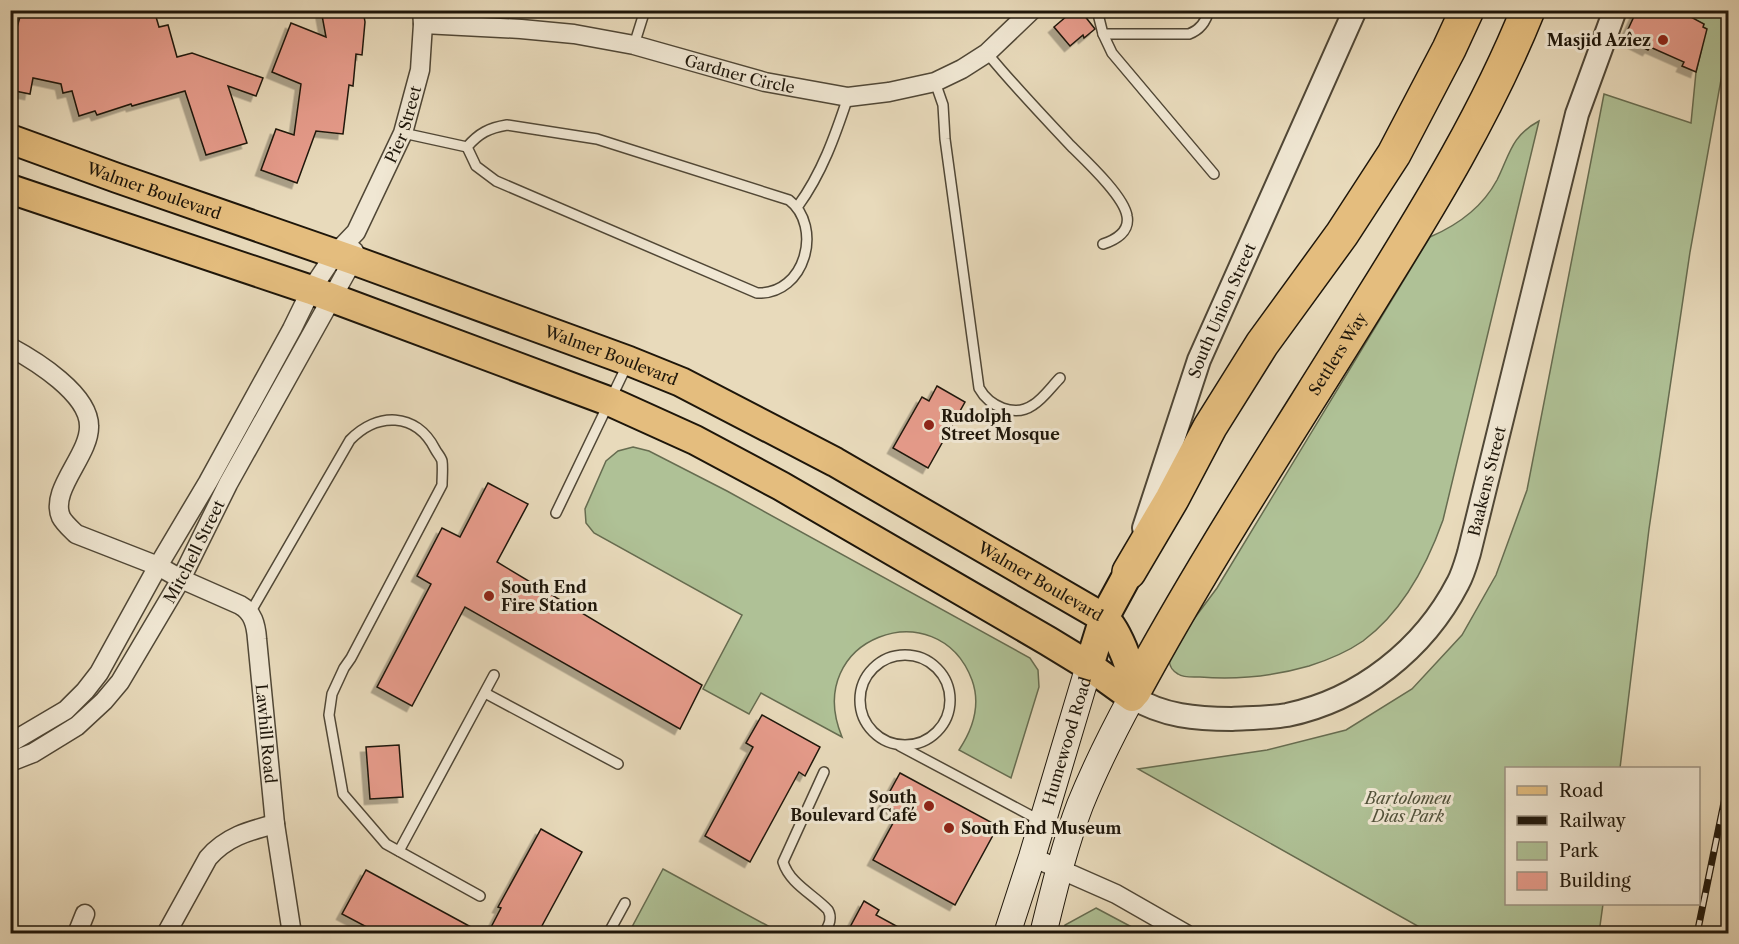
<svg xmlns="http://www.w3.org/2000/svg" width="1739" height="944" viewBox="0 0 1739 944" font-family="'Libre Caslon Text',serif">
	<style>
		.green { fill: #afc196; stroke: #666c50; stroke-width: 1.5 }
		.building { fill: #e79c8c; stroke: #1e160a; stroke-width: 1.5; filter: url(#shadow) }
		.lines { fill: none; stroke-linecap: round; stroke-linejoin: round }
		.service-casing { stroke: #504736; stroke-width: 12 }
		.minor-casing { stroke: #504736; stroke-width: 21 }
		.tertiary-casing { stroke: #504736; stroke-width: 26 }
		.secondary-casing { stroke: #1e160a; stroke-width: 28 }
		.primary-casing { stroke: #1e160a; stroke-width: 32 }
		.motorway-casing { stroke: #1e160a; stroke-width: 36 }
		.service { stroke: #f0e7d3; stroke-width: 9 }
		.minor { stroke: #f0e7d3; stroke-width: 18 }
		.tertiary { stroke: #f0e7d3; stroke-width: 22 }
		.secondary { stroke: #f0e7d3; stroke-width: 26 }
		.primary { stroke: #e4bd7e; stroke-width: 28 }
		.motorway { stroke: #e4bd7e; stroke-width: 33 }
		.rail-casing { stroke: #1e160a; stroke-width: 7 }
		.rail { stroke: #f0e7d3; stroke-width: 4.5; stroke-dasharray: 14; stroke-linecap: butt }
		.poi-dot { fill: #8f2418; stroke: #f0e7d3; stroke-width: 2 }
		.labels { text-anchor: middle; dominant-baseline: central; stroke-width: 6; stroke-linejoin: round; paint-order: stroke }
		.poi-label { font-size: 16px; font-weight: bold; fill: #1e160a; stroke: #f0e7d3; text-anchor: start }
		.street-label { font-size: 16px; fill: #1e160a; stroke: #f0e7d3 }
		.park-label { font-size: 16px; font-style: italic; fill: #51523b; stroke: #f0e7d3 }
	</style>
	<defs>
		<filter id="shadow"><feDropShadow dx="-5.5" dy="5.5" stdDeviation="0" flood-color="#0004"/></filter>
	</defs>
	<rect width="100%" height="100%" fill="#e8dabb"/>
	<filter id="stains"><feTurbulence type="fractalNoise" baseFrequency=".00333" numOctaves="4"/><feColorMatrix values="0 0 0 0 .2 0 0 0 0 .09 0 0 0 0 .02 0 0 0 .5 -.17"/></filter>
	<radialGradient id="worn" r=".72"><stop offset=".6" stop-color="#630" stop-opacity="0"/><stop offset="1" stop-color="#630" stop-opacity=".3"/></radialGradient>
	<g class="green">
		<polygon points="1678,11 1728,11 1728,41 1690,252 1649,529 1620,768 1506,768 1506,904 1603,904 1599,933 1430,933 1138,769 1267,750 1346,730 1412,689 1462,635 1496,575 1527,490 1604,94 1691,123 1696,72 1702,47 1696,42 1704,24"/>
		<path d="M1539,121L1443,520C1427,565 1402,612 1363,641C1347,652 1328,660 1309,666C1274,676 1237,680 1200,677C1193,677 1184,678 1178,674C1167,668 1168,657 1173,647L1217,588L1430,237C1458,225 1482,208 1497,180C1510,154 1511,136 1539,121Z"/>
		<path d="M633,447L649,451L727,491L1030,658L1038,670L1039,687L1011,778L959,750C973,729 981,705 972,680C938,589 801,638 842,737L761,693L749,714L703,689L742,615L594,533L586,523L585,509L606,461L618,451Z"/>
		<polygon points="663,869 781,933 644,933 632,927"/>
		<polygon points="1096,908 1143,933 1063,933 1065,925"/>
	</g>
	<g class="building">
		<polygon points="61,10 154,10 159,27 168,25 177,57 192,53 263,78 256,96 228,86 247,143 206,155 185,91 132,106 131,104 97,115 95,111 79,116 72,91 63,93 61,84 33,78 30,94 10,90 10,53 21,13 40,17"/>
		<polygon points="321,10 363,10 365,22 362,55 356,54 353,86 349,85 343,134 316,131 297,183 261,170 276,129 294,135 301,84 272,72 291,23 326,37"/>
		<polygon points="1074,10 1080,10 1095,29 1084,38 1083,35 1070,46 1054,27"/>
		<polygon points="1637,10 1678,10 1704,24 1703,27 1707,29 1696,72 1682,66 1684,62 1650,47 1648,50 1624,38"/>
		<polygon points="937,386 965,402 928,468 893,448 922,397 929,401"/>
		<polygon points="488,483 528,504 497,562 702,685 680,729 465,607 412,706 377,687 431,584 417,576 442,528 460,537"/>
		<polygon points="762,715 820,747 805,776 799,772 750,862 705,836 753,747 746,743"/>
		<polygon points="399,745 403,797 370,799 366,747"/>
		<polygon points="900,773 998,826 955,905 873,860 899,812 883,804"/>
		<polygon points="541,829 582,852 538,933 488,933 501,908 498,907"/>
		<polygon points="366,870 482,933 378,933 342,914"/>
		<polygon points="864,901 879,910 876,915 909,933 857,933 849,929"/>
	</g>
	<g class="lines">
		<g class="service-casing">
			<g id="service">
				<polyline points="1097,10 1103,34 1112,53 1214,174"/>
				<path d="M1103,34H1189C1200,30 1206,22 1209,10"/>
				<polyline points="634,45 645,10"/>
				<path d="M987,53C1013,85 1042,115 1070,145C1085,160 1124,196 1127,216C1130,232 1115,240 1103,244"/>
				<path d="M935,82L943,105L945,139L979,388C989,406 1014,418 1033,405C1043,399 1052,386 1060,378"/>
				<path d="M507,125L597,139L789,200C823,226 806,295 757,293L496,181L476,166L467,147C479,133 489,128 507,125Z"/>
				<polyline points="403,133 467,147"/>
				<path d="M798,206C822,173 835,136 848,97"/>
				<polyline points="556,513 628,363"/>
				<path d="M250,613L350,440C377,412 416,412 435,449C437,453 441,457 442,461C443,468 442,478 442,485L351,658L344,668L332,694L329,715L343,794L386,844L480,896"/>
				<circle cx="905" cy="700" r="45"/>
				<polyline points="485,693 618,764"/>
				<polyline points="900,746 1041,821"/>
				<polyline points="399,851 494,675"/>
				<polyline points="608,934 625,903"/>
				<path d="M824,934C828,926 833,919 828,910C813,894 790,884 783,862L824,772"/>
			</g>
		</g>
		<g class="minor-casing">
			<g id="minor">
				<path id="s1" d="M423,24L521,29L574,34L634,45L765,82L848,97L889,92L935,82L962,69L987,53L1032,10"/>
				<path id="s2" d="M10,347C36,361 89,394 89,426C90,455 49,490 61,517C64,523 71,529 76,534L158,566L181,579L240,605C253,612 256,625 257,639L275,824L292,934"/>
				<path id="s3" d="M10,743L66,710L85,691L99,673L158,566L208,482L292,329L311,290L335,254L356,232L403,133L420,70L423,24L422,10"/>
				<path id="s4" d="M10,762L33,753L77,726L104,701L120,682L181,579L228,484L353,260L354,251"/>
				<polyline points="1032,857 1116,894 1186,934"/>
				<polyline points="77,934 85,914"/>
				<path d="M166,934L208,858C226,837 248,831 275,824"/>
			</g>
		</g>
		<g class="tertiary-casing">
			<g id="tertiary">
				<path id="s5" d="M1144,528L1199,360L1355,10"/>
				<path id="s6" d="M1132,697C1163,716 1196,719 1232,719C1250,718 1269,718 1287,715C1360,700 1424,649 1458,583C1463,574 1466,563 1469,553L1577,114L1615,10"/>
			</g>
		</g>
		<g class="secondary-casing">
			<g id="secondary">
				<path id="s7" d="M1007,934L1032,857L1089,666"/>
				<path d="M1043,934C1054,890 1064,847 1080,805C1095,768 1113,732 1132,697"/>
			</g>
		</g>
		<g class="primary-casing">
			<g id="primary">
				<path id="s8" d="M10,139L117,178L353,260L629,361L681,382L835,462L1104,618C1117,629 1139,681 1132,697L1089,666L1048,641L781,486L695,440L611,402L311,290L10,189"/>
				<polyline points="1089,666 1104,618 1129,572"/>
			</g>
		</g>
		<g class="motorway-casing">
			<g id="motorway">
				<polyline points="1129,572 1172,499 1210,427 1262,344 1342,234 1394,154 1449,49 1467,10"/>
				<path id="s9" d="M1134,691C1207,556 1292,428 1372,298C1430,205 1487,112 1528,10"/>
			</g>
		</g>
		<use href="#service" class="service"/>
		<use href="#minor" class="minor"/>
		<use href="#tertiary" class="tertiary"/>
		<use href="#secondary" class="secondary"/>
		<use href="#primary" class="primary"/>
		<use href="#motorway" class="motorway"/>
		<g class="rail-casing">
			<g id="rail">
				<polyline points="1697,934 1728,783"/>
				<polyline points="1723,934 1728,906"/>
			</g>
		</g>
		<use href="#rail" class="rail"/>
	</g>
	<g class="poi-dot">
		<circle cx="1663" cy="40" r="6"/>
		<circle cx="929" cy="425" r="6"/>
		<circle cx="489" cy="596" r="6"/>
		<circle cx="929" cy="806" r="6"/>
		<circle cx="949" cy="828" r="6"/>
	</g>
	<g class="labels">
		<g class="poi-label">
			<text x="1651" y="40" text-anchor="end">Masjid Azîez</text>
			<text x="941" y="416">Rudolph<tspan x="941" dy="18">Street Mosque</tspan></text>
			<text x="501" y="587">South End<tspan x="501" dy="18">Fire Station</tspan></text>
			<text x="917" y="797" text-anchor="end">South<tspan x="917" dy="18">Boulevard Café</tspan></text>
			<text x="961" y="828">South End Museum</text>
		</g>
		<g class="street-label">
			<text stroke="none"><textPath href="#s1" startOffset="322">Gardner Circle</textPath></text>
			<text stroke="none"><textPath href="#s3" startOffset="744">Pier Street</textPath></text>
			<text stroke="none"><textPath href="#s8" startOffset="153">Walmer Boulevard</textPath></text>
			<text stroke="none"><textPath href="#s5" startOffset="231">South Union Street</textPath></text>
			<text stroke="none"><textPath href="#s9" startOffset="394">Settlers Way</textPath></text>
			<text stroke="none"><textPath href="#s8" startOffset="639">Walmer Boulevard</textPath></text>
			<text stroke="none"><textPath href="#s6" startOffset="488">Baakens Street</textPath></text>
			<text stroke="none"><textPath href="#s4" startOffset="288">Mitchell Street</textPath></text>
			<text stroke="none"><textPath href="#s8" startOffset="1125">Walmer Boulevard</textPath></text>
			<text stroke="none"><textPath href="#s2" startOffset="550">Lawhill Road</textPath></text>
			<text stroke="none"><textPath href="#s7" startOffset="202">Humewood Road</textPath></text>
		</g>
		<g class="park-label">
			<text x="1408" y="798">Bartolomeu<tspan x="1408" dy="18">Dias Park</tspan></text>
		</g>
	</g>
	<rect width="1739" height="944" fill="none" stroke="#e8dabb" stroke-width="36"/>
	<rect x="12" y="12" width="1715" height="920" fill="none" stroke="#1e160a" stroke-width="3"/>
	<rect x="18" y="18" width="1703" height="908" fill="none" stroke="#1e160a" stroke-width="1.5"/>
	<rect x="1505" y="767" width="195" height="138" fill="#f0e7d3" stroke="#9c9383" stroke-width="1.5"/>
	<rect x="1517" y="786" width="30" height="9" fill="#e4bd7e" stroke="#9c9383" stroke-width="1.5"/>
	<text x="1559" y="797" font-size="18" fill="#1e160a">Road</text>
	<rect x="1517" y="816" width="30" height="9" fill="#1e160a" stroke="#9c9383" stroke-width="1.5"/>
	<text x="1559" y="827" font-size="18" fill="#1e160a">Railway</text>
	<rect x="1517" y="842" width="30" height="18" fill="#afc196" stroke="#9c9383" stroke-width="1.5"/>
	<text x="1559" y="857" font-size="18" fill="#1e160a">Park</text>
	<rect x="1517" y="872" width="30" height="18" fill="#e79c8c" stroke="#9c9383" stroke-width="1.5"/>
	<text x="1559" y="887" font-size="18" fill="#1e160a">Building</text>
	<rect width="100%" height="100%" filter="url(#stains)"/>
	<rect width="100%" height="100%" fill="url(#worn)"/>
</svg>
